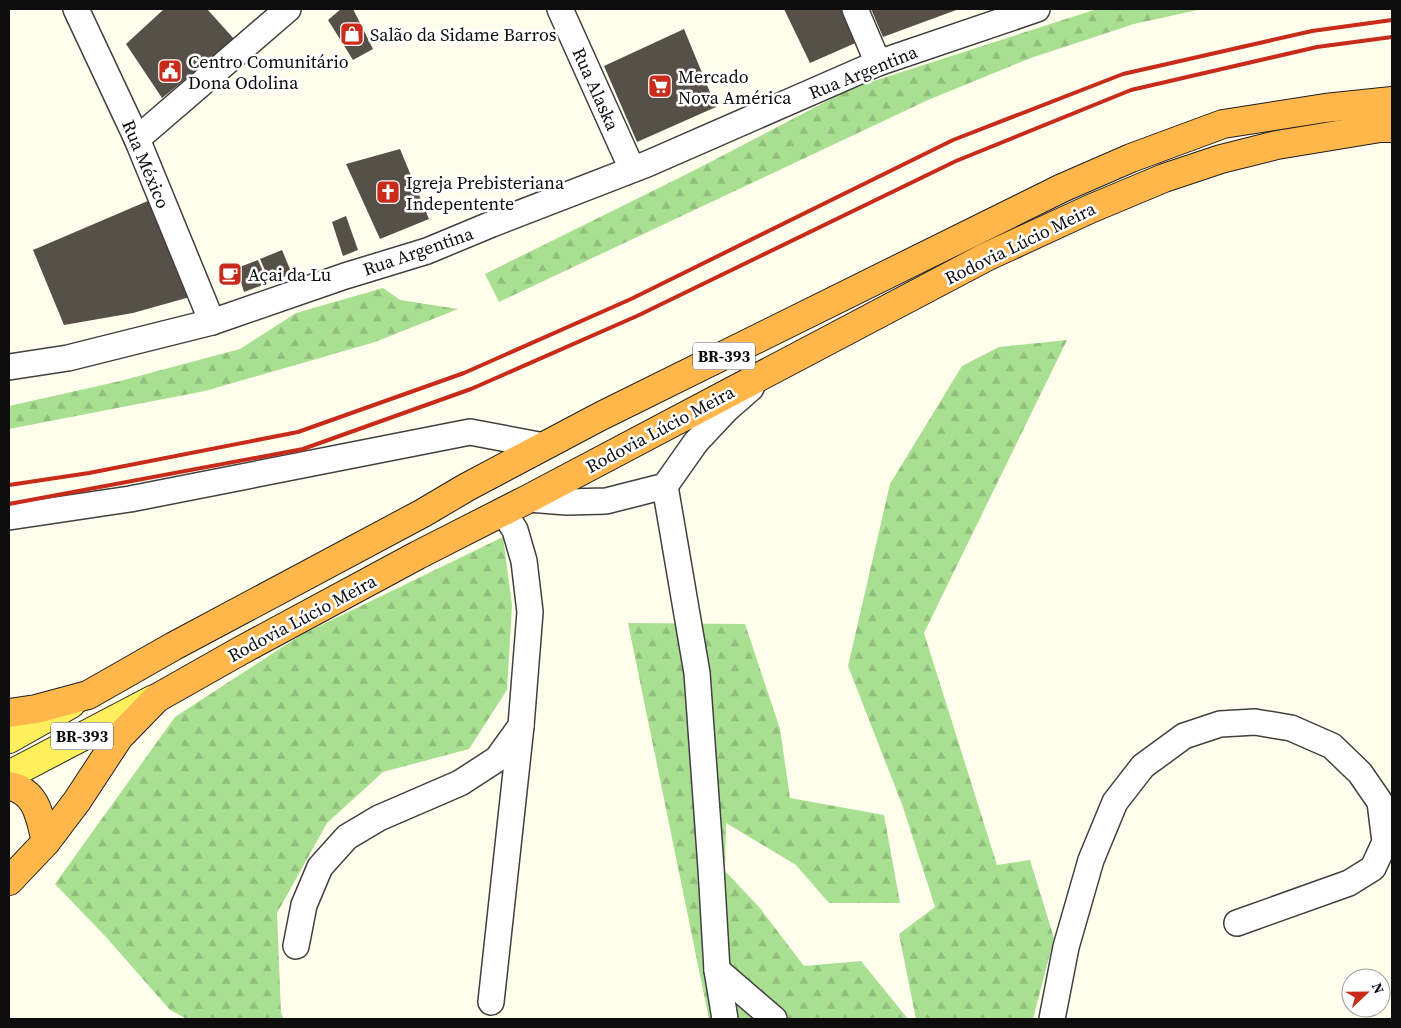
<svg xmlns="http://www.w3.org/2000/svg" width="1401" height="1028" viewBox="0 0 1401 1028" font-family="'Source Serif 4',serif">
	<style>
		.forest { fill: url(#forest-firs) }
		.building { fill: #575048 }
		.lines { fill: none; stroke-linecap: round; stroke-linejoin: round }
		.minor-casing { stroke: #404040; stroke-width: 28 }
		.major-casing { stroke: #1e1e1e; stroke-width: 30 }
		.highway-casing { stroke: #1e1e1e; stroke-width: 30 }
		.minor { stroke: #fff; stroke-width: 25 }
		.major { stroke: #ffef5d; stroke-width: 28 }
		.highway { stroke: #ffb74b; stroke-width: 28 }
		.rail { stroke: #c82b1a; stroke-width: 4 }
		.labels { text-anchor: middle; dominant-baseline: central; stroke-width: 5; stroke-linejoin: round; paint-order: stroke }
		.shield { fill: #fff; stroke: #565656; stroke-width: 1 }
		.shield-label { font-size: 16px; font-weight: bold; fill: #0d0d0d }
		.poi-label { font-size: 18px; fill: #0d0d0d; stroke: #fff; text-anchor: start }
		.street-label { font-size: 18px; fill: #0d0d0d; stroke: #fff }
	</style>
	<defs>
		<pattern id="forest-firs" width="22" height="20" patternUnits="userSpaceOnUse" patternTransform="scale(1.25)"><rect width="22" height="20" fill="#a9df91"/><path d="M5 1l3.5 6h-7zM16 11l3.5 6h-7z" fill="#90be7c"/></pattern>
	</defs>
	<rect width="100%" height="100%" fill="#fffeed"/>
	<g class="forest">
		<polygon points="1097,9 1202,9 1134,24 1031,58 928,100 499,302 485,274 691,172 852,88"/>
		<polygon points="383,288 400,300 458,309 375,342 205,391 9,429 9,406 120,381 240,349 296,313"/>
		<polygon points="1067,340 924,633 997,865 1030,860 1054,938 1033,1019 916,1019 899,934 935,907 903,807 848,666 890,484 962,366 999,347"/>
		<polygon points="503,537 512,605 507,690 469,749 383,772 327,823 277,913 281,1013 284,1019 187,1019 170,1010 106,937 55,884 175,717 301,635"/>
		<polygon points="628,623 745,624 780,729 790,798 884,815 900,903 829,903 796,865 726,823 725,871 759,907 804,966 861,961 908,1019 709,1019"/>
	</g>
	<g class="building">
		<polygon points="164,9 207,9 235,40 162,98 126,44"/>
		<polygon points="341,9 353,9 373,49 353,60 328,20"/>
		<polygon points="784,9 845,9 860,41 810,63"/>
		<polygon points="871,9 959,9 883,37"/>
		<polygon points="684,29 716,107 637,142 604,66"/>
		<polygon points="400,149 429,219 380,239 346,164"/>
		<polygon points="157,197 197,295 133,313 64,325 33,250"/>
		<polygon points="346,216 358,250 343,256 332,222"/>
		<polygon points="282,250 292,274 270,282 260,259"/>
		<polygon points="258,260 268,283 244,292 237,268"/>
		<polygon points="232,263 239,280 227,284 220,267"/>
	</g>
	<g class="lines">
		<g class="minor-casing">
			<g id="minor">
				<polyline points="76,9 137,139 212,322"/>
				<polyline points="560,9 632,169"/>
				<polyline points="855,9 878,63"/>
				<polyline points="137,139 288,9"/>
				<polyline points="9,367 68,358 212,322 345,276 427,251 492,224 647,164 878,63 1037,9"/>
				<polyline points="665,486 697,673 711,868 717,970 725,1019"/>
				<polyline points="528,499 567,502 606,501 665,486 696,442 727,409 751,388"/>
				<polyline points="9,517 130,499 470,432 544,446"/>
				<polyline points="296,946 304,905 320,867 347,837 379,818 460,783 497,759 521,726 530,612 524,561 515,530 503,511"/>
				<polyline points="717,970 774,1019"/>
				<polyline points="491,1002 521,726"/>
				<polyline points="1052,1019 1066,947 1091,860 1115,802 1143,766 1184,736 1220,724 1255,722 1291,728 1332,746 1360,773 1380,802 1385,842 1373,868 1349,883 1237,923"/>
			</g>
		</g>
		<g class="major-casing">
			<g id="major">
				<polyline points="9,739 71,704"/>
				<polyline points="9,775 154,699"/>
			</g>
		</g>
		<g class="highway-casing">
			<g id="highway">
				<polyline points="9,713 36,709 88,695 174,646 423,513 467,487 601,416 1062,188 1131,158 1223,124 1325,108 1392,101"/>
				<path d="M9,786C37,791 40,817 46,842"/>
				<polyline points="9,881 46,842 77,801 119,737 157,698 240,651 418,555 528,499 986,257 1090,209 1164,178 1221,159 1277,145 1380,128 1392,128"/>
			</g>
		</g>
		<use href="#minor" class="minor"/>
		<use href="#major" class="major"/>
		<use href="#highway" class="highway"/>
		<g class="rail">
			<polyline points="9,485 89,473 298,432 464,373 631,299 953,140 1123,74 1312,31 1392,20"/>
			<polyline points="9,504 303,449 471,389 637,316 956,161 1131,90 1317,47 1392,37"/>
		</g>
	</g>
	<defs>
		<g id="shop-square" transform="scale(1.25)"><rect x="-9" y="-9" width="18" height="18" rx="4" fill="#c82b1a" stroke="#fff"/><path d="M-5-2.5h2.3a2.7 3.5 0 0 1 5.4 0H5L5.5 6h-11ZM-1.5-2.5h3a1.5 2.3 0 0 0-3 0Z" fill="#fff"/></g>
		<g id="civic-square" transform="scale(1.25)"><rect x="-9" y="-9" width="18" height="18" rx="4" fill="#c82b1a" stroke="#fff"/><path d="M-.6-6.5H3V-4.5H.6V-3L4-1V1h2V6H-6V1h2V-1L-.6-3ZM-1.2 2.5V6h2.4V2.5Z" fill="#fff"/></g>
		<g id="supermarket-square" transform="scale(1.25)"><rect x="-9" y="-9" width="18" height="18" rx="4" fill="#c82b1a" stroke="#fff"/><path d="M-6-5.5h2.5l.6 2H6L4.5 2H-2.5L-4.4-4H-6ZM-1.5 3.2a1.3 1.3 0 1 0 .1 0ZM3 3.2a1.3 1.3 0 1 0 .1 0Z" fill="#fff"/></g>
		<g id="church-square" transform="scale(1.25)"><rect x="-9" y="-9" width="18" height="18" rx="4" fill="#c82b1a" stroke="#fff"/><path d="M-1.2-6h2.4v3.5h3.3v2.4h-3.3V6h-2.4V-.1h-3.3v-2.4h3.3Z" fill="#fff"/></g>
		<g id="cafe-square" transform="scale(1.25)"><rect x="-9" y="-9" width="18" height="18" rx="4" fill="#c82b1a" stroke="#fff"/><path d="M-5.5-4.5H6V0H3Q3 3.5 0 3.5H-2.5Q-5.5 3.5-5.5 0ZM3-3.2v2h1.7v-2ZM-6 4.5H4V6H-6Z" fill="#fff"/></g>
	</defs>
	<g fill-rule="evenodd">
		<use href="#shop-square" x="352" y="34"/>
		<use href="#civic-square" x="170" y="71"/>
		<use href="#supermarket-square" x="660" y="86"/>
		<use href="#church-square" x="388" y="192"/>
		<use href="#cafe-square" x="230" y="274"/>
	</g>
	<g class="labels">
		<g class="shield">
			<rect x="693" y="342.5" width="62" height="27" rx="4"/>
			<rect x="51" y="722.5" width="62" height="27" rx="4"/>
		</g>
		<g class="shield-label">
			<text x="724" y="356">BR-393</text>
			<text x="82" y="736">BR-393</text>
		</g>
		<g class="poi-label">
			<text x="370" y="34">Salão da Sidame Barros</text>
			<text x="188" y="61">Centro Comunitário<tspan x="188" dy="21">Dona Odolina</tspan></text>
			<text x="678" y="76">Mercado<tspan x="678" dy="21">Nova América</tspan></text>
			<text x="406" y="182">Igreja Prebisteriana<tspan x="406" dy="21">Indepentente</tspan></text>
			<text x="248" y="274">Açai da Lu</text>
		</g>
		<g class="street-label">
			<text transform="translate(863 72) rotate(-22)">Rua Argentina</text>
			<text transform="translate(596 89) rotate(66)">Rua Alaska</text>
			<text transform="translate(146 164) rotate(67)">Rua México</text>
			<text transform="translate(1020 243) rotate(-26)">Rodovia Lúcio Meira</text>
			<text transform="translate(418 251) rotate(-19)">Rua Argentina</text>
			<text transform="translate(660 429) rotate(-28)">Rodovia Lúcio Meira</text>
			<text transform="translate(302 618) rotate(-28)">Rodovia Lúcio Meira</text>
		</g>
	</g>
	<rect width="1401" height="1028" fill="none" stroke="#0d0d0d" stroke-width="20"/>
	<g transform="translate(1366 993) rotate(68)"><circle r="24" fill="#ffffff" stroke="#9e9e9e"/>
	<path d="M0-4L9 19L0 12L-9 19Z" fill="#c82b1a"/>
	<text y="-8" font-size="14" font-weight="bold" text-anchor="middle" fill="#0d0d0d">N</text>
	</g>
</svg>
